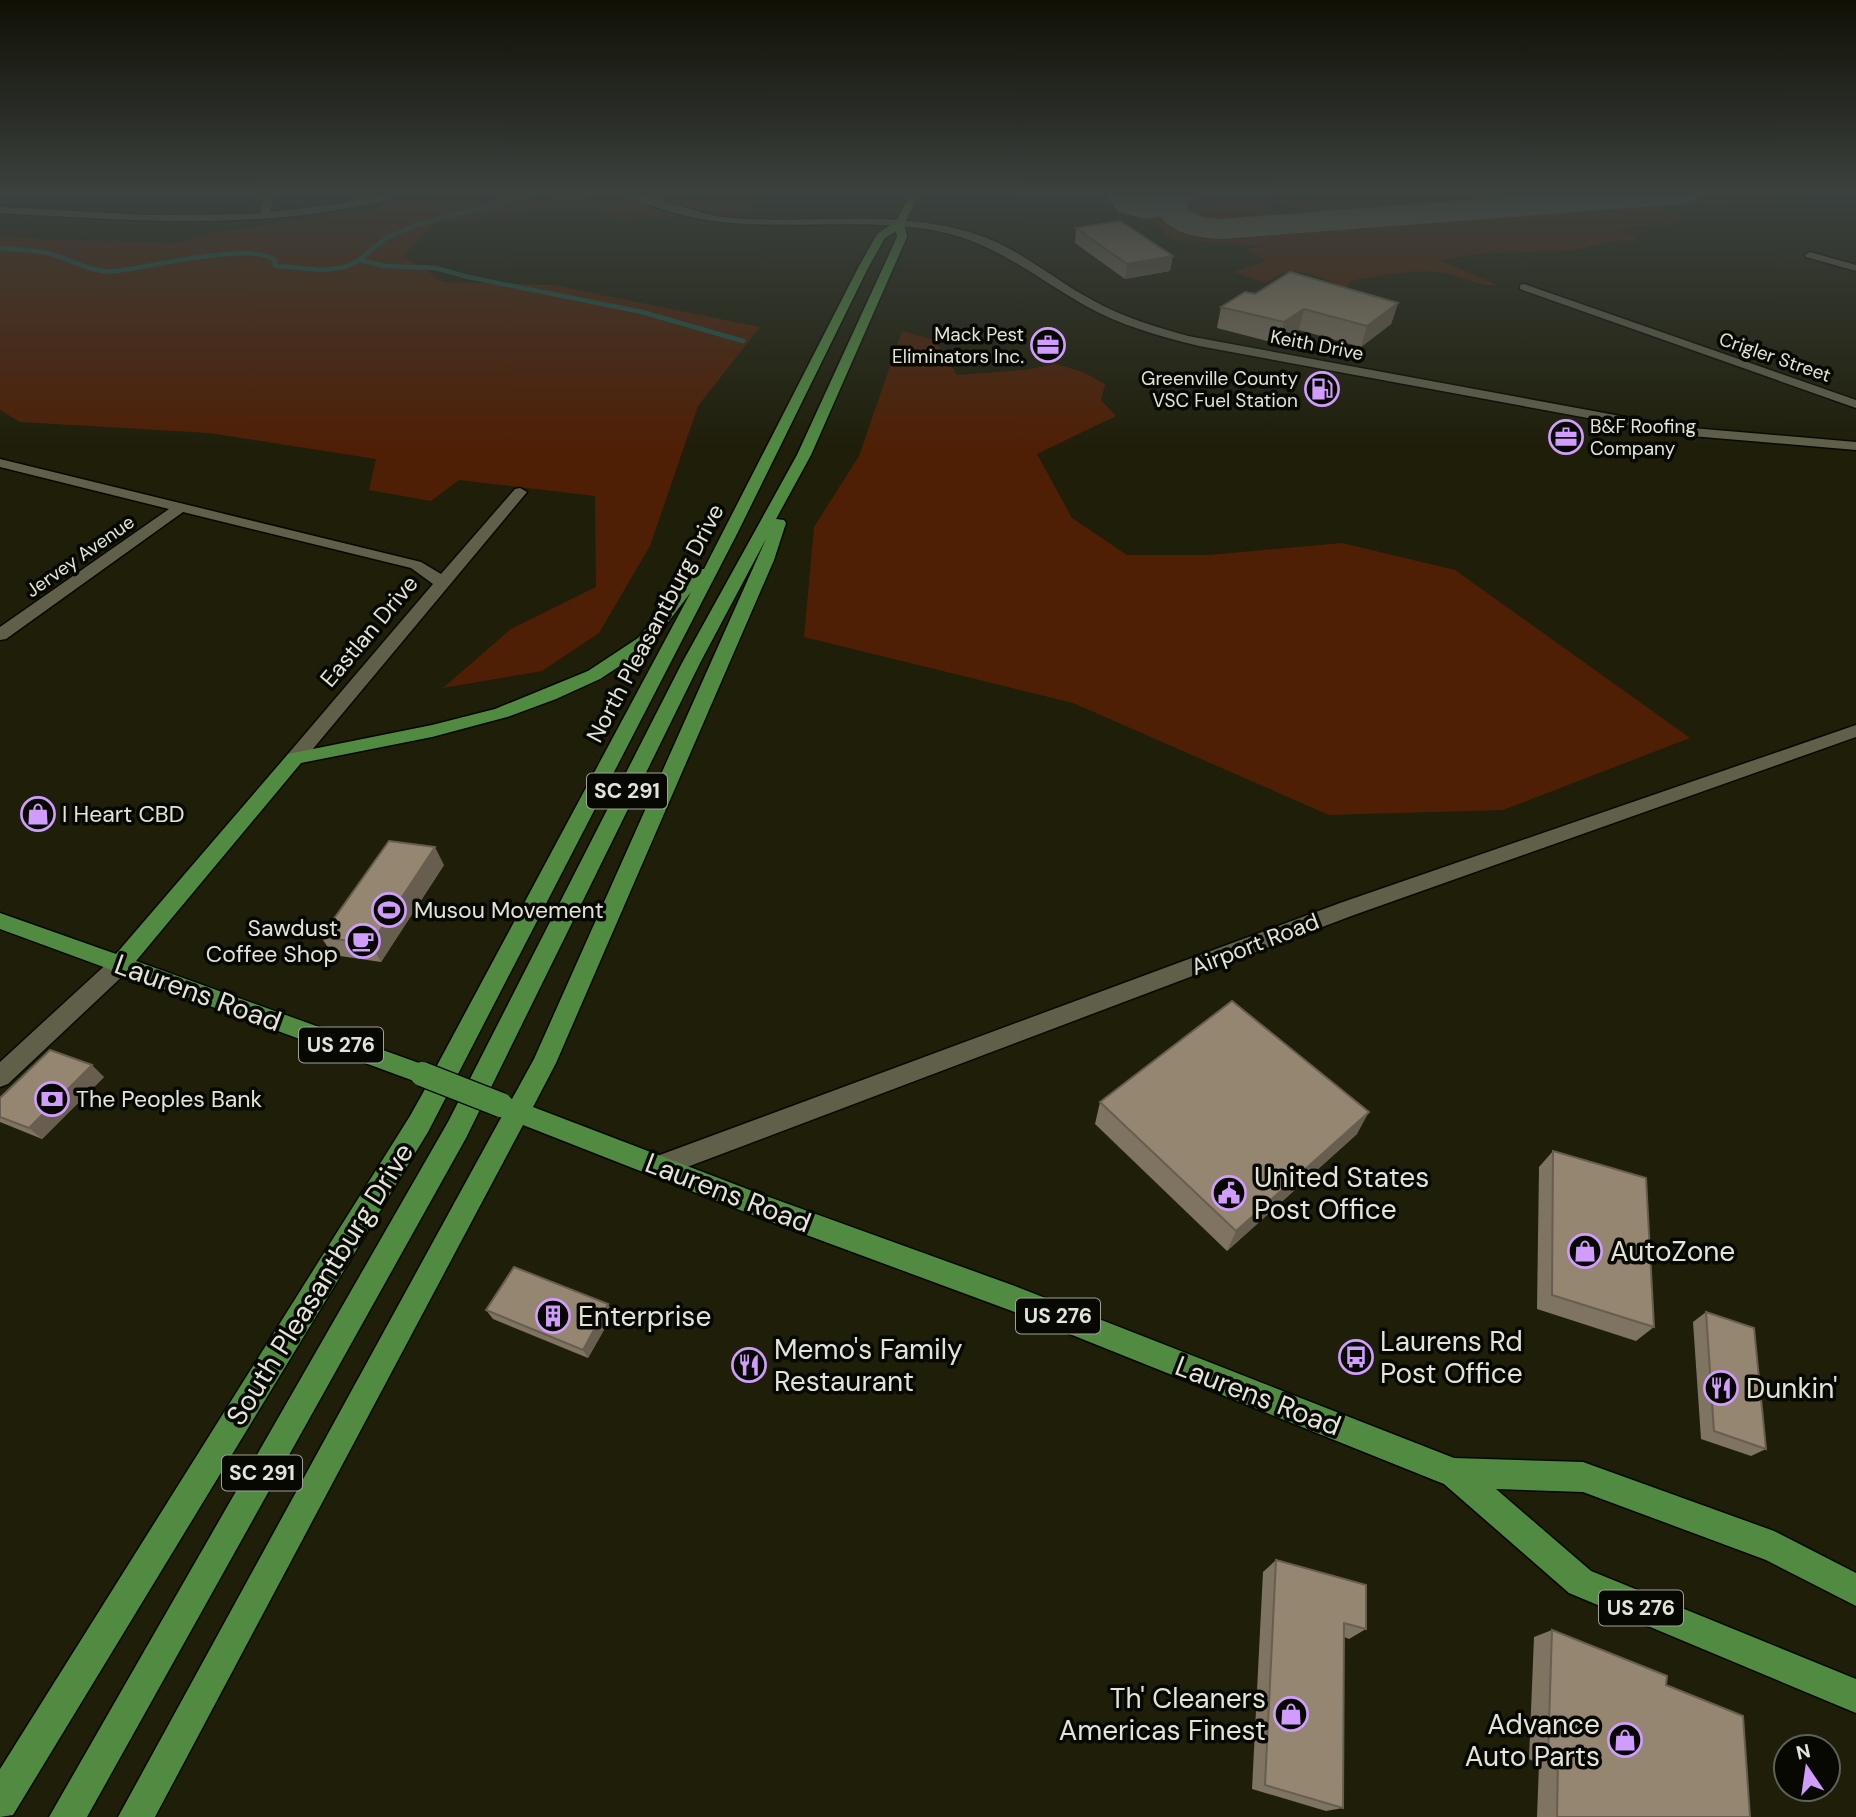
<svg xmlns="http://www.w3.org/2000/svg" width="1856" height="1817" viewBox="0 0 1856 1817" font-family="'DM Sans',sans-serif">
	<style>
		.green { fill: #4f1f05 }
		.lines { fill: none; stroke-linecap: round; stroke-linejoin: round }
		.stream { stroke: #1c584a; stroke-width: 4.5 }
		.taxiway { fill: #6c6c5a; fill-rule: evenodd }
		.runway { fill: #6c6c5a; fill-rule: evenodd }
		.street-casing { stroke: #080800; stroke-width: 3 }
		.secondary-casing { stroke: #080800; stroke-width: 3 }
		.primary-casing { stroke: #080800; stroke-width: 3 }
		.street { fill: #60604a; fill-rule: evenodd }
		.secondary { fill: #60604a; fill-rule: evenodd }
		.primary { fill: #518b42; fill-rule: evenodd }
		.primary-bridge-casing { stroke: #080800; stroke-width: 27; stroke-linecap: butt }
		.primary-bridge { stroke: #518b42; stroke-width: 24 }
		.wall { fill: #7f7361 }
		.shaded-wall { fill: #685e4f }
		.building { fill: #948671; stroke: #685e4f; stroke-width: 2 }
		.labels { text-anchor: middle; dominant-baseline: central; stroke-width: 7; stroke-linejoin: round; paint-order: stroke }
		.far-poi-label { font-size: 19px; fill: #e3e4d7; stroke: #070802; text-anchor: end }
		.far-street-label { font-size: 19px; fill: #e3e4d7; stroke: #070802 }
		.shield { fill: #070802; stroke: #a1a297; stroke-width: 2 }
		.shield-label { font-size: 21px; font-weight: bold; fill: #e3e4d7 }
		.street-label { font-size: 23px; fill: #e3e4d7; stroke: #070802 }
		.poi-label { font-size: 23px; fill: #e3e4d7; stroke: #070802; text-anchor: start }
		.near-street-label { font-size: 28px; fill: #e3e4d7; stroke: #070802 }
		.near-poi-label { font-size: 28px; fill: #e3e4d7; stroke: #070802; text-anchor: start }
	</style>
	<rect width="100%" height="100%" fill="#1e1e09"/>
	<g class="green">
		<polygon points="427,194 757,194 745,215 613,218 592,207 550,207 433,223 404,256 443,282 553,285 760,327 698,406 650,546 599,633 542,671 443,688 511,629 596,587 595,496 459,480 431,501 369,490 376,459 209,433 20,422 0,410 0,237 174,243 211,233 360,212"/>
		<path d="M1127,194H1142C1169,221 1181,230 1220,233L1637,202L1669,208L1682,219L1670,224L1618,228L1639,240L1609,242L1573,251L1488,253L1440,260L1497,285C1476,287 1459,274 1439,272C1410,270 1380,275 1351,281L1347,288C1315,276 1295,261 1265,283L1234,272L1266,261L1246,249L1265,246L1172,240Z"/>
		<polygon points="1346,194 1621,194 1330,217 1301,213 1282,199"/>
		<polygon points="1752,194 1816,194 1688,204 1689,199"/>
		<path d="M1259,201L1274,210L1277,218C1255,228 1194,231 1180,207Z"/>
		<polygon points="902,331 935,340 957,375 1024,370 1056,364 1083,372 1105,384 1101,400 1116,416 1037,454 1072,518 1127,555 1209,555 1342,543 1455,570 1690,738 1503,810 1329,815 1073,703 804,637 814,527 859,456"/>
	</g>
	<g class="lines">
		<g class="stream">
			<polyline points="556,194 583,194"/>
			<path d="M0,248C16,250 33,250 48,253C72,259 91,274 115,271C148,268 251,241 275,260V266L324,270L345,267L359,260L385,266L436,268L468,277L642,312L743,341"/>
			<polyline points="359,260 386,238 416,225 533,194"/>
		</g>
		<path class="taxiway" d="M1155,194H1193L1184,204C1193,217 1206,218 1221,219L1548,194H1699L1694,201L1683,204L1221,239C1191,237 1163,232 1151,201Z"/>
		<polygon class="runway" points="1196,194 1184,211 1146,219 1118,212 1106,195"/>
		<g class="street-casing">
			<g id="street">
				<path d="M264,194H274L270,212L345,203L379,194H397C378,205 348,208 325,212C218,228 109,219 0,213V207L148,215L247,214L260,213Z"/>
				<polygon points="1810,252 1856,265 1856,271 1806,257 1805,255"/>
				<polygon points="1524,284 1856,400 1856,408 1520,289 1520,285"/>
				<polygon points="0,459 421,562 441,574 515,489 520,488 527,492 302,762 288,762 286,758 288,754 433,584 411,568 183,512 6,639 0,640 0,627 169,509 0,467"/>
				<polygon points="1856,725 1856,737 1354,915 658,1178 649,1175 645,1167 649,1159 1340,903"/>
				<polygon points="120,956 128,959 131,965 128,971 8,1084 0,1087 0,1062 112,959"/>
			</g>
		</g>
		<g class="secondary-casing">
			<path id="secondary" d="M623,194C657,194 694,215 731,218C814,225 903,207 984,237C1024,252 1056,281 1094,301C1123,317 1156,327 1188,336L1680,427L1856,442V450L1680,435L1199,346C1159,336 1119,325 1084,305C1035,277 994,242 937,231C848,214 756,238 667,211C653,206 635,202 623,194Z"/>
		</g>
		<g class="primary-casing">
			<path id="primary" d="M911,194H920L904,224L907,237L811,455L776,519L784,520L786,523L774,560L556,1063L533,1107L755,1192L1012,1285L1454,1458L1583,1462L1774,1531L1856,1573V1606L1766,1560L1583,1492L1496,1489L1591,1571L1856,1679V1713L1569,1593L1444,1484L1012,1311L755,1216L523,1125L155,1817H118L502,1116L497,1114L494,1107L497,1100L506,1096L512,1099L534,1059L766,539L700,663L466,1138L87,1817H49L448,1122L682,663L797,455L897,237L896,231L885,238L868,268L738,532L428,1132L13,1815L0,1817V1769L410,1116L429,1082L422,1084L414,1081L0,929V913L116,954L288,754L432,725L495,709L588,671L638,638L694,569H704L858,268L877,234L895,222ZM691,592L433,1073L430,1067L136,961L301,763L432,737L507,717L556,699L600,679L650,646Z"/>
		</g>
		<use href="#street" class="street"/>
		<use href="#secondary" class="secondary"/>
		<use href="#primary" class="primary"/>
		<g class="primary-bridge-casing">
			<polyline id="primary-bridge" points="422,1074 501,1105"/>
		</g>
		<use href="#primary-bridge" class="primary-bridge"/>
	</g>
	<g class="wall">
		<polygon points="1076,228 1170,271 1125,279 1075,243"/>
		<polygon points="1255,294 1398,303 1391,324 1361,347 1299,330 1279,344 1217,328 1221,307"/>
		<polygon points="444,865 381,962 333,955 321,937"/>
		<polygon points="104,1077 42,1139 0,1122 0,1098"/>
		<polygon points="1100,1102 1357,1134 1227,1251 1095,1124"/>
		<polygon points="1553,1151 1654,1327 1636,1341 1537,1309 1539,1167"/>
		<polygon points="486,1310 613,1314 588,1358 493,1319"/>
		<polygon points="1706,1312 1766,1449 1751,1456 1701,1439 1693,1322"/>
		<polygon points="1276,1560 1366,1629 1349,1639 1344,1637 1343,1808 1326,1811 1252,1789 1263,1572"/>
		<polygon points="1552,1630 1666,1685 1750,1817 1537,1817 1539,1764 1529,1759 1534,1637"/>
	</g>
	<g class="shaded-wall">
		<polygon points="1173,256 1170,271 1125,279 1127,264"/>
		<polygon points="1398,303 1391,324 1361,347 1367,326"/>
		<polygon points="1304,309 1299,330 1279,344 1284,322"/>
		<polygon points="435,847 444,865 381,962 371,944"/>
		<polygon points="92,1065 104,1077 42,1139 29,1128"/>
		<polygon points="1369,1112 1357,1134 1227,1251 1236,1231"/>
		<polygon points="608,1304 613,1314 588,1358 583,1350"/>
	</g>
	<g class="building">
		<polygon points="1120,221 1173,256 1127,264 1076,228"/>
		<polygon points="1290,272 1398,303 1367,326 1304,309 1284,322 1221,307 1245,292 1255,294"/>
		<polygon points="389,841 435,847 371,944 321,937"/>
		<polygon points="1232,1001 1369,1112 1236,1231 1100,1102"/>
		<polygon points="50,1050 92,1065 29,1128 0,1117 0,1098"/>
		<polygon points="1553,1151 1646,1178 1654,1327 1552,1295"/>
		<polygon points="514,1267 608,1304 583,1350 486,1310"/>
		<polygon points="1706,1312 1754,1328 1766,1449 1714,1431"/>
		<polygon points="1276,1560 1366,1585 1366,1629 1344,1623 1343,1808 1265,1785"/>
		<polygon points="1552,1630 1667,1676 1666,1685 1743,1716 1750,1817 1557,1817 1558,1760 1548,1755"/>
	</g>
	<linearGradient id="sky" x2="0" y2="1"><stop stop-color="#101005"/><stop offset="0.43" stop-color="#3b413e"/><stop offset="1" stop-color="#3b413e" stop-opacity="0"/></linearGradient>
	<rect width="1856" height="449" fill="url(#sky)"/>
	<defs>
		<g id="office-ring" transform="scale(1.75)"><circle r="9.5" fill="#070802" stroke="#d09dff" stroke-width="1.5"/><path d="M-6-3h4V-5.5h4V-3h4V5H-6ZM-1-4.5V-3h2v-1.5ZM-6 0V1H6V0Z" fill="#d09dff"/></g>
		<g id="fuel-ring" transform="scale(1.75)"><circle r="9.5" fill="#070802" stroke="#d09dff" stroke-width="1.5"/><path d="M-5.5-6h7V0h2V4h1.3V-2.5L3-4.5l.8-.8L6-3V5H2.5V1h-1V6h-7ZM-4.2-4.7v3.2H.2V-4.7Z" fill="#d09dff"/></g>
		<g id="shop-ring" transform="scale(1.75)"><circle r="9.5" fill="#070802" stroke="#d09dff" stroke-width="1.5"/><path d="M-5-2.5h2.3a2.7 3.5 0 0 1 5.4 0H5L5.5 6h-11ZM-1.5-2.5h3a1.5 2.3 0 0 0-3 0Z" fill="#d09dff"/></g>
		<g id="stadium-ring" transform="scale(1.75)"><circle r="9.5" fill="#070802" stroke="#d09dff" stroke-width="1.5"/><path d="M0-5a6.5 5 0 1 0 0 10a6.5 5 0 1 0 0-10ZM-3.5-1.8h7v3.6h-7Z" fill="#d09dff"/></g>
		<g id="cafe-ring" transform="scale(1.75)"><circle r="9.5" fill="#070802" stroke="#d09dff" stroke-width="1.5"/><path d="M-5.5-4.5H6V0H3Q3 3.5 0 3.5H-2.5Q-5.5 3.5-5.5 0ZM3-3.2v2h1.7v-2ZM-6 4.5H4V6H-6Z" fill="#d09dff"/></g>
		<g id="bank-ring" transform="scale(1.75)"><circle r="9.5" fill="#070802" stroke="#d09dff" stroke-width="1.5"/><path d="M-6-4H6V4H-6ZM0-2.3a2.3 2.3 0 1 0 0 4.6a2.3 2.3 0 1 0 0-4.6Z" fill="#d09dff"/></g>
		<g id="civic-ring" transform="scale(1.75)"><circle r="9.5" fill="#070802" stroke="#d09dff" stroke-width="1.5"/><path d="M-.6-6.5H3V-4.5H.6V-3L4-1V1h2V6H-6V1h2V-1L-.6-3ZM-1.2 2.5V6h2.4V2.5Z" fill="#d09dff"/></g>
		<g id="building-ring" transform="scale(1.75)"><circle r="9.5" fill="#070802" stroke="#d09dff" stroke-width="1.5"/><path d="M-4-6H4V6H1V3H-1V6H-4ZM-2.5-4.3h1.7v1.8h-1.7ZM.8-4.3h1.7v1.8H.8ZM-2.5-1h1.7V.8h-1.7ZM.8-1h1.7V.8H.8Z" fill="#d09dff"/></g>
		<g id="bus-ring" transform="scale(1.75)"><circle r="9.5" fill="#070802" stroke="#d09dff" stroke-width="1.5"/><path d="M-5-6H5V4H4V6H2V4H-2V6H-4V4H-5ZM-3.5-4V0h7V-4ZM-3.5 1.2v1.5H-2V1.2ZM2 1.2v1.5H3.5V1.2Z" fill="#d09dff"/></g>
		<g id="restaurant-ring" transform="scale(1.75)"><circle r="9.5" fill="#070802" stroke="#d09dff" stroke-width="1.5"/><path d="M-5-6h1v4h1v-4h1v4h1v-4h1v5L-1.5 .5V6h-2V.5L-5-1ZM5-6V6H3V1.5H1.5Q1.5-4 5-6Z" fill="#d09dff"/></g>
	</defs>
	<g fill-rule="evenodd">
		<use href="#office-ring" x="1048" y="345"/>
		<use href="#fuel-ring" x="1322" y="389"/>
		<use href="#office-ring" x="1566" y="437"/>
		<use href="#shop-ring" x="38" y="814"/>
		<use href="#stadium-ring" x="389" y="910"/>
		<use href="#cafe-ring" x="363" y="941"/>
		<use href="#bank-ring" x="52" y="1099"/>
		<use href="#civic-ring" x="1229" y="1193"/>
		<use href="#shop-ring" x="1585" y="1251"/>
		<use href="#building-ring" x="553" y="1316"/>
		<use href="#bus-ring" x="1356" y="1357"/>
		<use href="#restaurant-ring" x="749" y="1365"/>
		<use href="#restaurant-ring" x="1721" y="1388"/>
		<use href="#shop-ring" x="1291" y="1714"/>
		<use href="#shop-ring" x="1625" y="1740"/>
	</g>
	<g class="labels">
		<g class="far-poi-label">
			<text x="1024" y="334">Mack Pest<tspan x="1024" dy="22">Eliminators Inc.</tspan></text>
			<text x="1298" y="378">Greenville County<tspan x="1298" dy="22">VSC Fuel Station</tspan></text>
			<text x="1590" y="426" text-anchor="start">B&amp;F Roofing<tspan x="1590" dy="22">Company</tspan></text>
		</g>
		<g class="far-street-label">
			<text transform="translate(1317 345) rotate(11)">Keith Drive</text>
			<text transform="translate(1775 357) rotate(19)">Crigler Street</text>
			<text transform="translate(80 556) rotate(-35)">Jervey Avenue</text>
		</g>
		<g class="shield">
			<rect x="587" y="773.5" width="80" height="35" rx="5"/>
			<rect x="299" y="1027.5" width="84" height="35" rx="5"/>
			<rect x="1016" y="1298.5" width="84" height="35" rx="5"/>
			<rect x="222" y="1455.5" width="80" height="35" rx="5"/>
			<rect x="1599" y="1590.5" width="84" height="35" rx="5"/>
		</g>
		<g class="shield-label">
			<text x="627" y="791">SC 291</text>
			<text x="341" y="1045">US 276</text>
			<text x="1058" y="1316">US 276</text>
			<text x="262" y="1473">SC 291</text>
			<text x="1641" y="1608">US 276</text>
		</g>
		<g class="street-label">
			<text transform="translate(655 623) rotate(-62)">North Pleasantburg Drive</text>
			<text transform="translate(369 631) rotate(-50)">Eastlan Drive</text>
			<text transform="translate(1255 944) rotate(-21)">Airport Road</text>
		</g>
		<g class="poi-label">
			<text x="62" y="814">I Heart CBD</text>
			<text x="414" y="910">Musou Movement</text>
			<text x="338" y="928" text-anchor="end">Sawdust<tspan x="338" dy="26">Coffee Shop</tspan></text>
			<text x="76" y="1099">The Peoples Bank</text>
		</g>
		<g class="near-street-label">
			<text transform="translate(198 993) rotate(20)">Laurens Road</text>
			<text transform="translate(728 1193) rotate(21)">Laurens Road</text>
			<text transform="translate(320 1284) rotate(-58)">South Pleasantburg Drive</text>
			<text transform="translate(1258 1396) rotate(21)">Laurens Road</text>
		</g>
		<g class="near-poi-label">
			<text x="1254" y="1177">United States<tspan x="1254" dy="32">Post Office</tspan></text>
			<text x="1610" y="1251">AutoZone</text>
			<text x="578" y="1316">Enterprise</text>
			<text x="1380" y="1341">Laurens Rd<tspan x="1380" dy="32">Post Office</tspan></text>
			<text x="774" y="1349">Memo's Family<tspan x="774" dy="32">Restaurant</tspan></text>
			<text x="1746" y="1388">Dunkin'</text>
			<text x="1266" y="1698" text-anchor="end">Th' Cleaners<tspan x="1266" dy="32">Americas Finest</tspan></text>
			<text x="1600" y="1724" text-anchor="end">Advance<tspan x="1600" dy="32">Auto Parts</tspan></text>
		</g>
	</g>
	<g transform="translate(1807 1768) rotate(347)"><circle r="33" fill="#070802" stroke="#5f6057" stroke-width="2"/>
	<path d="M0-5L12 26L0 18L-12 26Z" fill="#d09dff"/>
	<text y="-10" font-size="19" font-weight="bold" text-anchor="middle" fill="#e3e4d7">N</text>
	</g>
</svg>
